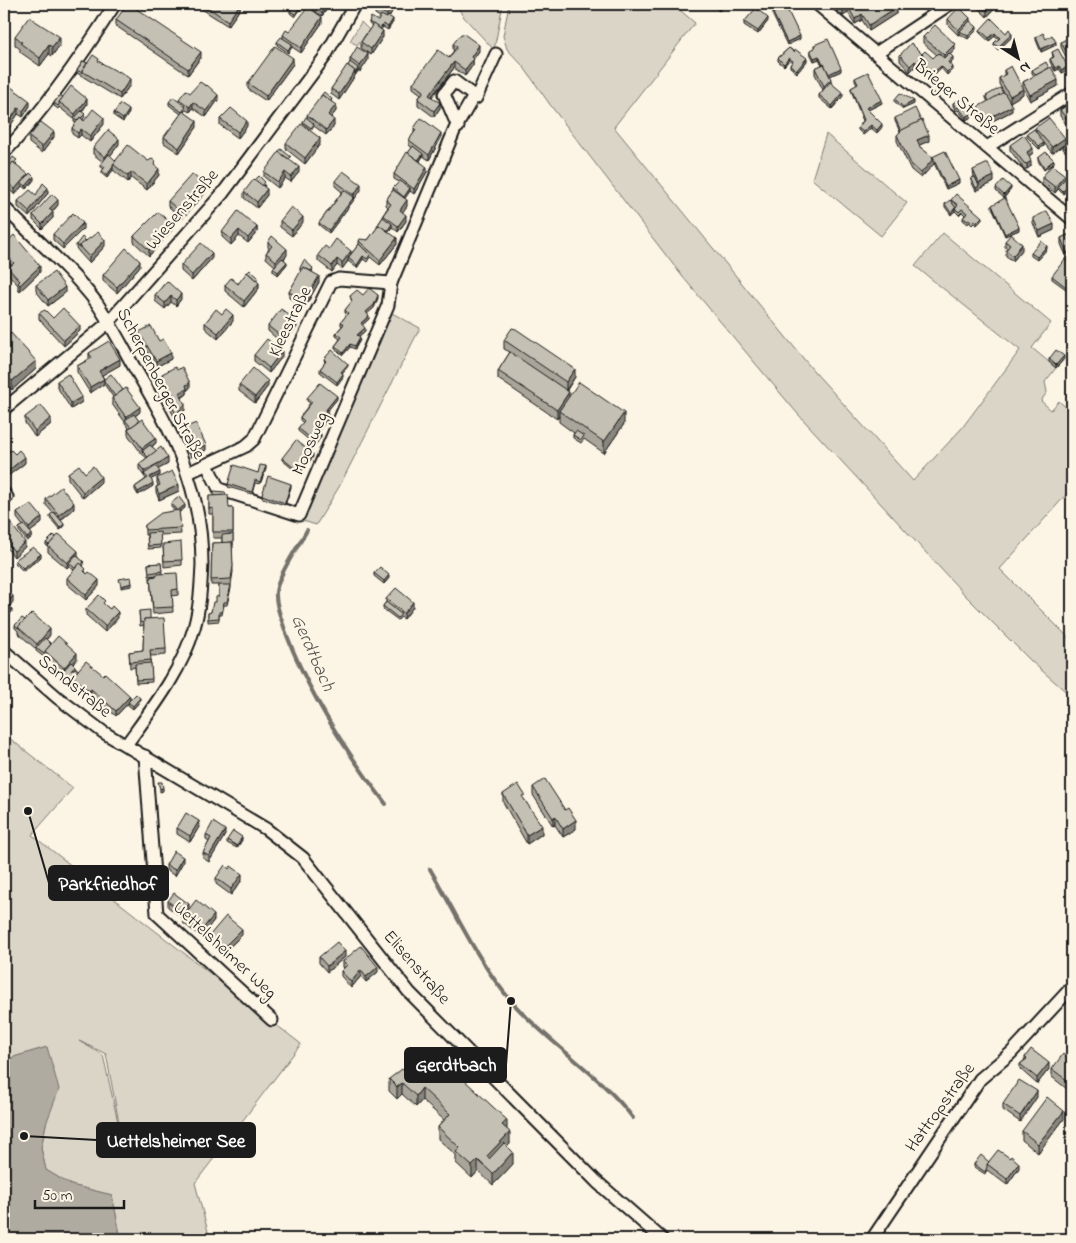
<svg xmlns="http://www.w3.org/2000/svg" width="1076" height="1243" viewBox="0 0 1076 1243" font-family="'Indie Flower',sans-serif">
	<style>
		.green { fill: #dbd5c8; stroke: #7c7872; fill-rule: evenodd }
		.water { fill: #b0aba1; stroke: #75726c }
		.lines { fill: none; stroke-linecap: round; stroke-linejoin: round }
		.stream { stroke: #75726c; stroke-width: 4 }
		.minor-casing { stroke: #1c1c1c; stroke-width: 15 }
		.minor { stroke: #fcf5e5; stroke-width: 11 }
		.wall { fill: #a9a59a; stroke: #1c1c1c }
		.shaded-wall { fill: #89867d; stroke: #1c1c1c }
		.building { fill: #c4c0b3; stroke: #1c1c1c }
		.labels { text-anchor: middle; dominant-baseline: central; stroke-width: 4.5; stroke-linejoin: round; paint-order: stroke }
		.street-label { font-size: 18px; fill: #1c1c1c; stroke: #fcf5e5 }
		.water-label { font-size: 19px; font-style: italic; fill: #575551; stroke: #fcf5e5 }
		.leader { fill: none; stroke: #1c1c1c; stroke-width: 2 }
		.callout-dot { fill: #1c1c1c; stroke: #fcf5e5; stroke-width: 2 }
		.callout { fill: #1c1c1c; stroke: #1c1c1c; stroke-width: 2 }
		.callout-label { font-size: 19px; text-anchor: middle; font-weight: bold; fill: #fff }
	</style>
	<rect width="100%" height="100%" fill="#fcf5e5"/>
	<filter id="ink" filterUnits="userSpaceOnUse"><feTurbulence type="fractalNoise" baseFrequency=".02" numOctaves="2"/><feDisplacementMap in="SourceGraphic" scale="10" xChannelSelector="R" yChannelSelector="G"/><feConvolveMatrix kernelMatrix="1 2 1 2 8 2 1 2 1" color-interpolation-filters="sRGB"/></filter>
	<g filter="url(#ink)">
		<g class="green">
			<polygon points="457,4 503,4 494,50 462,15"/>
			<polygon points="509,4 673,4 695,23 614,127 812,369 913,481 962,428 1020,350 915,266 943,233 1051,323 1032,348 1056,368 1045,382 1047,392 1041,401 1051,410 1059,401 1072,413 1072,488 1000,569 1072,641 1072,697 1031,661 965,595 797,413 682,276 551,106 523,66 507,49 503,36"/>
			<polygon points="361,22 369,30 357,45 350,41"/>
			<polygon points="826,134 907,203 881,236 812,179"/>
			<polygon points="390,312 420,328 339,487 316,525 300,520"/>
			<path d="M4,734L73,788L32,835L301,1044L195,1183L210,1239H121L112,1195L71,1185L46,1170L41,1148L46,1124L47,1047L4,1060ZM79,1041L106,1054L124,1149L103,1055Z"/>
		</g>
		<polygon class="water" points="47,1047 59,1089 46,1124 41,1148 46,1170 71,1185 112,1195 121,1239 4,1239 4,1060"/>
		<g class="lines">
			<g class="stream">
				<path d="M307,530C298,547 278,575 276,592C275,606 282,620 286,633C309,695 346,752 386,804"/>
				<path d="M430,869C456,913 478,963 512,1002C549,1044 599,1073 633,1118"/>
			</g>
			<g class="minor-casing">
				<g id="minor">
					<polyline points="817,4 1072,219"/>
					<polyline points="876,53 950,4"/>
					<polyline points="458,127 444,94 454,81 474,96"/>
					<polyline points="987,147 1072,93"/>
					<path d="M4,153C46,108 82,56 115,4"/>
					<path d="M4,207C34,238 70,268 96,302C110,322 122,346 134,367C173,433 202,486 202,564C201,586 200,607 194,628C182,671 152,709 126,745"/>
					<polyline points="4,409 108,323 223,193 324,58 355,4"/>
					<polyline points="207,465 219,489 299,515 388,305 391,283 455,129 474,96 476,98 496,54"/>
					<polyline points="188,473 246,446 254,439 331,282 339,279 391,283"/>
					<polyline points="4,493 7,497"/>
					<polyline points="4,651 58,698 103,732 266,829 303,858 409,992 597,1182 662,1239"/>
					<polyline points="145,756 157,914 272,1020"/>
					<polyline points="872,1239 980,1079 1011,1053 1072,987"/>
				</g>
			</g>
			<use href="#minor" class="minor"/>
		</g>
		<g class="wall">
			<polygon points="194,4 240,4 240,9 228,26"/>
			<polygon points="294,4 304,4 295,17 290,13 290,11"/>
			<polygon points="394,4 394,8 389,17 393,22 388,30 383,27 381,30 383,37 371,55 361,48 361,42 372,26 369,24 369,22 378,21 380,17 375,14 375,8"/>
			<polygon points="711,4 724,4 719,11"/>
			<polygon points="776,4 786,4 783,7"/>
			<polygon points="833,4 873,5 897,13 869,31 862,20 855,24 848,13 843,16 833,8"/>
			<polygon points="977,4 998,4 998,5 987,17 977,7"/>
			<polygon points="313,7 328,8 322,16 313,10"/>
			<polygon points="773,13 800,39 787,45 773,16"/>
			<polygon points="948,19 970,21 977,30 968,39 960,34 958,35 948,25"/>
			<polygon points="116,20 201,57 188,75 116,26"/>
			<polygon points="768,21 758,34 744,25 744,22"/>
			<polygon points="322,23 301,53 292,47 288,53 277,45 277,42 283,39 283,35 289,32"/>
			<polygon points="980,30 1006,33 1012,37 998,50 994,46 994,43 999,39 995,36 989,41 980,33"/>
			<polygon points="15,36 60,45 52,56 49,54 40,66 20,52 20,49 15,45"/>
			<polygon points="1072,36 1072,58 1068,61 1061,47 1061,42"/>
			<polygon points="923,37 955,50 950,54 953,60 949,64 952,70 947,75 941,68 933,76 924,66 920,71 915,66 910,72 900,61 900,55 922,54 933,58 937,55 923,43"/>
			<polygon points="1036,37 1046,39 1056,45 1041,52 1036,40"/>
			<polygon points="453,44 479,51 473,59 473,65 465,76 454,68 432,97 440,108 434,117 418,105 418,99 421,94 413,88 413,83 449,58 454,50 453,50"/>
			<polygon points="814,45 841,71 830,76 831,84 843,96 832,109 819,98 819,95 823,90 815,74 815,68 822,65 819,59 814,61 810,53 810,50 814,48"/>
			<polygon points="789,48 807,61 797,73 790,67 790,65 792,63 789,60 784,66 778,61 778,58"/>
			<polygon points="1052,52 1068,70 1062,73 1059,69 1055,71 1050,62 1050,59 1053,57"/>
			<polygon points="350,59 368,60 360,72 358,71 339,100 331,94 331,89 350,63"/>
			<polygon points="99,62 130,85 120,99 77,73 77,70 87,63"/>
			<polygon points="293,64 266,101 248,89 248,83"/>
			<polygon points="1049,68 1058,86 1030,101 1023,88 1023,82 1034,76 1032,73 1032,70"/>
			<polygon points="1004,70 1023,94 1010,102 1012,111 983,126 976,114 976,108 988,102 986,98 986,96 1004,93 999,84 999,78 1004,76"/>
			<polygon points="855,78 882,103 868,110 882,127 877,133 871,128 863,135 858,130 858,128 863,121 851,90 851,88 857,85 855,81"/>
			<polygon points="4,89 30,106 23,117 18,114 9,128 4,124"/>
			<polygon points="190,93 218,100 206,117 193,108 190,112 186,110 184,111 197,127 179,153 164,143 164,137 181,114 169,105 169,102 179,102 179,99"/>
			<polygon points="63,97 87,104 82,112 85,117 83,119 84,121 104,124 90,142 81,135 78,138 72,134 72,128 76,123 74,122 74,119 59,107 58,109 54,106 54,103"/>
			<polygon points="895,99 914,104 903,109 895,102"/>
			<polygon points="332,102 332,103 336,111 331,117 334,126 326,135 314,126 311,130 303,124 303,122 307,118 307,115"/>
			<polygon points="966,102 975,115 966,120 958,110 956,111 953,106 953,103"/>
			<polygon points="1072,102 1069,128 1060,116 1060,110"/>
			<polygon points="114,113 129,113 123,122 114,116"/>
			<polygon points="895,118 929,141 919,145 920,147 959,183 946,189 934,163 921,178 911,170 897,141 897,135 900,132 895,121"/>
			<polygon points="220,119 247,126 238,138 220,125"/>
			<polygon points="414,128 441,138 429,160 423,156 420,161 427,172 414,194 410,191 404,198 407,206 402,212 406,221 398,232 392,227 388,232 397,244 380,265 370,257 367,262 363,259 357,268 348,261 342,269 337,265 332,272 318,261 318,255 329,249 351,254 359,244 359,241 368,240 377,228 377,226 383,217 383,215 388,207 386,205 386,200 393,190 393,188 399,182 394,179 394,174 412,148 409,145 409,140 414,133"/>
			<polygon points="1035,128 1065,144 1052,153 1044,143 1044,146 1039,149 1027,137 1027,134 1035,131"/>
			<polygon points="29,137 54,137 42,153 29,143"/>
			<polygon points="1072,139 1072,159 1063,149 1063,146"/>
			<polygon points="286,143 320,144 305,164 286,149"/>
			<polygon points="119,144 110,156 116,161 155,166 159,175 147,190 131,178 128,182 113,170 107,178 102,174 102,171 104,169 101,167 101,164 103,162 93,154 93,148"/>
			<polygon points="1010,145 1033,153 1029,156 1031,166 1027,169 1024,169 1010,150"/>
			<polygon points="1038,158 1054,163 1044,170 1038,161"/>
			<polygon points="290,160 299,172 291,182 285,178 278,188 264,177 264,172 291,160"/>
			<polygon points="17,163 16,164 28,176 34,180 26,189 22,186 15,195 4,185 4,168"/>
			<polygon points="973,170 994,182 976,191 971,181 971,178 974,177"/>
			<polygon points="1042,177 1065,179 1072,183 1072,186 1063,194 1058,189 1055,193 1042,182"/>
			<polygon points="335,181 361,190 329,233 319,225 319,223 342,192 335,186"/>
			<polygon points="265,185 264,187 267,195 257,208 244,198 244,192"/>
			<polygon points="996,188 1011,189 1004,198 996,191"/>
			<polygon points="1072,190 1072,204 1068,199 1068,194"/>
			<polygon points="206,192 182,219 168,206 168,201"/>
			<polygon points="48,193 29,217 18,207 18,201 36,195"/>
			<polygon points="951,200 982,220 977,225 974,223 972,225 969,222 968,224 963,220 963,218 965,215 962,212 959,215 955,211 951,215 945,207 945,204 951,202"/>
			<polygon points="58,205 52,212 53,218 42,229 33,220 33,215"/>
			<polygon points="992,205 1019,230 1005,236 992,207"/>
			<polygon points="1033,218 1054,230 1039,237 1033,223"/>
			<polygon points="280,221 303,222 292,236 280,227"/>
			<polygon points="257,227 257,232 248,243 239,236 231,245 222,237 222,232"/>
			<polygon points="83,229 63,249 53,240 53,234"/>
			<polygon points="172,230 149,256 134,242 134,236"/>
			<polygon points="1072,233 1072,256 1067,258 1061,244 1061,238"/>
			<polygon points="86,241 105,246 89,263 79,252 76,248 76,245"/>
			<polygon points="1005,241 1022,250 1013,261 1006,256 1006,250 1007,248 1005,247"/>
			<polygon points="268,242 287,255 284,259 287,264 278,275 273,271 273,268 275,266 266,258 266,253 269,249 268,247"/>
			<polygon points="4,245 40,272 20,291 18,289 18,285 8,274 8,268 11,265 4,258"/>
			<polygon points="1047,249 1037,260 1031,256 1031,253"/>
			<polygon points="212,258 192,281 181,271 181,265"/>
			<polygon points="1072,264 1072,290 1070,292 1052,279 1052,276"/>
			<polygon points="140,266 117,293 103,281 103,275"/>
			<polygon points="300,268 313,270 312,272 319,282 305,307 289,298 289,292 301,272 300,271"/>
			<polygon points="258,280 257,281 259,288 244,307 225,291 225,285"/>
			<polygon points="167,281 181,299 176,306 171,302 165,309 155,301 155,295"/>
			<polygon points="36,285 65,293 48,306 36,291"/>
			<polygon points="363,295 378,298 374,308 367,313 369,319 362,325 365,331 359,336 360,340 355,349 350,347 343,355 335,349 335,346 340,339 336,336 336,333 342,326 341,325 341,322 347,315 345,313 345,310 352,302 350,296"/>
			<polygon points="39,313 53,318 80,331 64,346 39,319"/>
			<polygon points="222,314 233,321 218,339 205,328 205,323"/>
			<polygon points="268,326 297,327 283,344 268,331"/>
			<polygon points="139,332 171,359 156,367 139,338"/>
			<polygon points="4,338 36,369 12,390 4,381"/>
			<polygon points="504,340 575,377 567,390 569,396 624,424 604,453 584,439 581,443 573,438 573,435 574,433 559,422 559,416 557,419 498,379 498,371 510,352 504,349"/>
			<polygon points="89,353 120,365 102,375 104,379 123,390 140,412 135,416 156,443 152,447 168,464 158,469 160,475 151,479 153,486 138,495 135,490 135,487 146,479 139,469 139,464 147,458 142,454 128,435 128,429 129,428 125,423 125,422 112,404 112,398 113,397 104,384 90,393 77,372 77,366 89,359"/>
			<polygon points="254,355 282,357 269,373 254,361"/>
			<polygon points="324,359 348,366 342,373 343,377 337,385 320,372 320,369 325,363"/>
			<polygon points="1049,359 1064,359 1056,368 1049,362"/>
			<polygon points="177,370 190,388 187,390 187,394 182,398 185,410 176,420 168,405 168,399 171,397 162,380 162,374"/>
			<polygon points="57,381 82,402 71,409 57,387"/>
			<polygon points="239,385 268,386 255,403 239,391"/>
			<polygon points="307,398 337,399 326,412 329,418 318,431 321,437 315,445 298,431 298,428 303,423 300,420 300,417 310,403 307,401"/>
			<polygon points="25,417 51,424 35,437 25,423"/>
			<polygon points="182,429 206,450 191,457 182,435"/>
			<polygon points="4,445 10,451 15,454 25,463 8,476 4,471"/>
			<polygon points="313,457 299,474 282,460 282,458"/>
			<polygon points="266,469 260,484 255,483 252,494 228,487 228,484 258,473"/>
			<polygon points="68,473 85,473 101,482 83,498 68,479"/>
			<polygon points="157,478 179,491 159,500 156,492 156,487 158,486 157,483"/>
			<polygon points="291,487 285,505 262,498 262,495"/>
			<polygon points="209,496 229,508 233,508 233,548 232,548 233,572 231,585 231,588 227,605 224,605 222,615 219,615 219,621 208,622 208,613 211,612 219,596 219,585 211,585 212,543 222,543 222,538 213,538 213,514 209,514"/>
			<polygon points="46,499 74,509 61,520 64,527 60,530 50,518 50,515 53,513 46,505"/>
			<polygon points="171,503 185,508 179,512 181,534 160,535 161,548 148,549 147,535 145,535 145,525 175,511 171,506"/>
			<polygon points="17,513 42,523 30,532 32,537 27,541 19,531 19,528 23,526 17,518"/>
			<polygon points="8,520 25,547 14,557 5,546 4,547"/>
			<polygon points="46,543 78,556 84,565 83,566 86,573 99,586 86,600 67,584 67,578 74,570 69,566 67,568 48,552 48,547 46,545"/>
			<polygon points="163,544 182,560 182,565 164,567"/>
			<polygon points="41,557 23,571 15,563 15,560"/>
			<polygon points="161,563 162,574 178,589 178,595 172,596 173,612 153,614 150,577 157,576 157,575 149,576 148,564"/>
			<polygon points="374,573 389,578 384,584 374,576"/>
			<polygon points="386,599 413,607 404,619 401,617 398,620 383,609 383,606 386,602"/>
			<polygon points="105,605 118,618 105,632 86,615 86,609"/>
			<polygon points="139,611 150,619 166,649 166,655 150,656 152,682 136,683 135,667 130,668 129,652 143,650 144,625 140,626"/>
			<polygon points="25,620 50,635 46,640 51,644 77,659 73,664 78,670 130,701 140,701 133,709 128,705 128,703 116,716 91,694 89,696 73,682 72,682 63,674 63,672 45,656 44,657 36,651 36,649 18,633 18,631 15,628 15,625"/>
			<polygon points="533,787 565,810 576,829 563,837 555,825 553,826 533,795"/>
			<polygon points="503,794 525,800 542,834 527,844 503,802"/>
			<polygon points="199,827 190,842 177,834 177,828"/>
			<polygon points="206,835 225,835 209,862 203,858 203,853 209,842 206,840"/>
			<polygon points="227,840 242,840 237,848 227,843"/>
			<polygon points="183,862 175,876 166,870 166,865"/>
			<polygon points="216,878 242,880 231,895 216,884"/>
			<polygon points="168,901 189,909 214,920 201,937 183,923 183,918 168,907"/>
			<polygon points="242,935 223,953 209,941 209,936"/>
			<polygon points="319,957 345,957 327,972 319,963"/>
			<polygon points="343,961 378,972 366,982 361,976 351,988 341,976 341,971 344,968 343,967"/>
			<polygon points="1025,1057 1049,1069 1037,1084 1020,1069 1020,1064 1025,1060"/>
			<polygon points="1072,1062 1072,1093 1052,1077 1052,1069"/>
			<polygon points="450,1067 507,1130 510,1144 507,1147 513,1164 493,1185 478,1171 472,1178 456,1163 456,1155 438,1139 438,1127 444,1120 422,1100 416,1107 402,1094 397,1099 389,1091 389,1079"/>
			<polygon points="1037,1097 1020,1122 1003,1110 1003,1104"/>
			<polygon points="1064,1119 1038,1153 1022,1140 1022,1131"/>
			<polygon points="1010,1158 1019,1168 1007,1185 987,1170 985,1174 974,1167 974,1164"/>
		</g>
		<g class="shaded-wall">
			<polygon points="240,4 240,9 228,26 228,21"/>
			<polygon points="303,4 304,4 295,17 295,14"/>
			<polygon points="394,4 394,8 387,21 387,15"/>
			<polygon points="720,4 724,4 719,11 719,5"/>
			<polygon points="914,4 921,4 914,8"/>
			<polygon points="994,4 998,4 998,5 987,17 987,11"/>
			<polygon points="328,5 328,8 322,16 322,13"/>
			<polygon points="848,7 848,13 843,16 843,11"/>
			<polygon points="897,7 897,13 869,31 869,25"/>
			<polygon points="862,14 862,20 855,24 855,19"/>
			<polygon points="322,17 322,23 301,53 301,48"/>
			<polygon points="768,18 768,21 758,34 758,31"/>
			<polygon points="970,18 970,23 960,31 960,34 958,35 958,30"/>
			<polygon points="393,19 393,22 388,30 388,27"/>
			<polygon points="977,27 977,30 968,39 968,36"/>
			<polygon points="383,31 383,37 371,55 371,49"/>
			<polygon points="995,33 995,36 989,41 989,38"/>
			<polygon points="1012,34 1012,37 998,50 998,47"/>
			<polygon points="800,36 800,39 787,45 787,42"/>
			<polygon points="60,37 60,45 52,56 52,47"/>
			<polygon points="1056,42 1056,45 1041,52 1041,49"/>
			<polygon points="292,44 292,47 288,53 288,50"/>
			<polygon points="955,44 955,50 944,61 944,55"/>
			<polygon points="49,45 49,54 40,66 40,58"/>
			<polygon points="479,45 479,51 471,63 471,57"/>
			<polygon points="201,52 201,57 188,75 188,69"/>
			<polygon points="1072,53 1072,58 1068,61 1068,55"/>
			<polygon points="368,54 368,60 360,72 360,66"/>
			<polygon points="819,56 819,59 814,61 814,58"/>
			<polygon points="953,57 953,60 948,65 948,62"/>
			<polygon points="293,58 293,64 266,101 266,96"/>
			<polygon points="789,58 789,60 784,66 784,64"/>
			<polygon points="807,58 807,61 797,73 797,70"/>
			<polygon points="926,58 926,64 924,64 924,66 920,71 920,65"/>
			<polygon points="473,59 473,65 465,76 465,70"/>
			<polygon points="915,61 915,66 910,72 910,66"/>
			<polygon points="454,62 454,68 429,100 429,95"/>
			<polygon points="941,66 941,68 933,76 933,73"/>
			<polygon points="1059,66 1059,69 1055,71 1055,68"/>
			<polygon points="952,67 952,70 947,75 947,72"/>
			<polygon points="1068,67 1068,70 1062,73 1062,70"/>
			<polygon points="358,68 358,71 339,100 339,94 355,71"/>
			<polygon points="841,68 841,71 828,77 828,74"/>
			<polygon points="130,79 130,85 120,99 120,94"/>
			<polygon points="831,79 831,84 824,92 824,86"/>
			<polygon points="1058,80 1058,86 1030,101 1030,95"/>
			<polygon points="1023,89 1023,94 1010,102 1010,96"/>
			<polygon points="843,93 843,96 832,109 832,106"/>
			<polygon points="218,95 218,100 206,117 206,111"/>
			<polygon points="87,99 87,104 75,120 75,114"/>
			<polygon points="882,100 882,103 866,111 866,108"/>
			<polygon points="30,101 30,106 23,117 23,111"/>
			<polygon points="914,101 914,104 903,109 903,107"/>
			<polygon points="193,102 193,108 190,112 190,107"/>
			<polygon points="440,103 440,108 434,117 434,111"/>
			<polygon points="336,105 336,111 328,121 328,115"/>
			<polygon points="1012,106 1012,111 983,126 983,121"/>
			<polygon points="18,108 18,114 9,128 9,122"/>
			<polygon points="129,110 129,113 123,122 123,119"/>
			<polygon points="975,112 975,115 966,120 966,117"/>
			<polygon points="104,118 104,124 90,142 90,136"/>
			<polygon points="334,120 334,126 326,135 326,130"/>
			<polygon points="1072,120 1072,125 1069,128 1069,122"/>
			<polygon points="197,121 197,127 179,153 179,148"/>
			<polygon points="247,121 247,126 238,138 238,132"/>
			<polygon points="882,124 882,127 877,133 877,130"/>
			<polygon points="871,125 871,128 863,135 863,132"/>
			<polygon points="81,129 81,135 78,138 78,133"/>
			<polygon points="54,132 54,137 42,153 42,147"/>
			<polygon points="441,133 441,138 429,160 429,155"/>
			<polygon points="929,135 929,141 917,146 917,140"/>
			<polygon points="320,138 320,144 305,164 305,158"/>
			<polygon points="1065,138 1065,144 1052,153 1052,147"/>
			<polygon points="119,139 119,144 105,163 105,157"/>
			<polygon points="1044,143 1044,146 1039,149 1039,146"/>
			<polygon points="1033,148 1033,153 1027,157 1027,152"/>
			<polygon points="423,154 423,156 417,165 417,162"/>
			<polygon points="934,158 934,164 921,178 921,173"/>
			<polygon points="1054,160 1054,163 1044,170 1044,168"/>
			<polygon points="1031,161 1031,166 1027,169 1027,164"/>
			<polygon points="113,167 113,170 107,178 107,175"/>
			<polygon points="299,167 299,172 291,182 291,177"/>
			<polygon points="427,167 427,172 414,194 414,189"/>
			<polygon points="159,169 159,175 147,190 147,184"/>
			<polygon points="131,172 131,178 128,182 128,176"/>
			<polygon points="285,172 285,178 278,188 278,182"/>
			<polygon points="28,174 28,179 22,183 22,186 15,195 15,189"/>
			<polygon points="1065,175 1065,181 1058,186 1058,189 1055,193 1055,187"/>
			<polygon points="994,176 994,182 976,191 976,188 979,186 979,183"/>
			<polygon points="34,177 34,180 26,189 26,186"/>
			<polygon points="959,180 959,183 946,189 946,186"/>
			<polygon points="1072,183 1072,186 1063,194 1063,191"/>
			<polygon points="361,184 361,190 354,200 354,195"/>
			<polygon points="206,186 206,192 182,219 182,213"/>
			<polygon points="1011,187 1011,189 1004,198 1004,195"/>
			<polygon points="48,188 48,193 29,217 29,211"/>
			<polygon points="410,188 410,191 404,200 404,197"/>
			<polygon points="267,189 267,195 257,208 257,202"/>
			<polygon points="354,197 354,200 329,233 329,230"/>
			<polygon points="58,200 58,205 49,215 49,209"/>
			<polygon points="407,200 407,206 400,216 400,210"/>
			<polygon points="955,208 955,211 951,215 951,213"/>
			<polygon points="53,212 53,218 42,229 42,224"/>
			<polygon points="406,215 406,221 398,232 398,226"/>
			<polygon points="303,217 303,222 292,236 292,230"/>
			<polygon points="982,217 982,220 977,225 977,222"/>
			<polygon points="10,222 10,228 4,234 4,229"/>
			<polygon points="83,223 83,229 63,249 63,244"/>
			<polygon points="172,224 172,230 149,256 149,250"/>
			<polygon points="392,224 392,227 386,235 386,233"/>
			<polygon points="1054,224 1054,230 1039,237 1039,231"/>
			<polygon points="257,227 257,232 248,243 248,238"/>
			<polygon points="1019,227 1019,230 1005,236 1005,234"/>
			<polygon points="239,230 239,236 231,245 231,239"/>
			<polygon points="397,238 397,244 380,265 380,260"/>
			<polygon points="105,240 105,246 89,263 89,257"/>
			<polygon points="1022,244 1022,250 1013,261 1013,256"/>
			<polygon points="1047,246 1047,249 1037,260 1037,257"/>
			<polygon points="287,249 287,255 276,267 276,261"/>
			<polygon points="1072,250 1072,256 1067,258 1067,253"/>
			<polygon points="351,251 351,256 348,258 348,261 342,269 342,263"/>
			<polygon points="212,253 212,258 192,281 192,275"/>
			<polygon points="363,256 363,259 357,268 357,265"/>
			<polygon points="337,259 337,265 332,272 332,266"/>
			<polygon points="140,261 140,266 117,293 117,287"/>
			<polygon points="287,262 287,264 278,275 278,272"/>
			<polygon points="40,266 40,272 20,291 20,285"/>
			<polygon points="319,276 319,282 305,307 305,301"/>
			<polygon points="259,283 259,288 244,307 244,301"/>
			<polygon points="65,287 65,293 48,306 48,300"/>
			<polygon points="181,294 181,299 176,306 176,300"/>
			<polygon points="378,295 378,298 374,308 366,315 366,312"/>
			<polygon points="171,296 171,302 165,309 165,303"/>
			<polygon points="233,315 233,321 218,339 218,333"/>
			<polygon points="369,316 369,319 361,326 361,323"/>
			<polygon points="297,321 297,327 283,344 283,338"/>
			<polygon points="80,326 80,331 64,346 64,340"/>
			<polygon points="365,328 365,331 357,338 357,335"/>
			<polygon points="360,337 360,340 355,349 355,346"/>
			<polygon points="350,344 350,347 343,355 343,353"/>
			<polygon points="282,351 282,357 269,373 269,368"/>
			<polygon points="171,353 171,359 156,367 156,361"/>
			<polygon points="1064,356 1064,359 1056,368 1056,365"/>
			<polygon points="120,359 120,365 99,377 99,371"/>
			<polygon points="36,361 36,369 12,390 12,381"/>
			<polygon points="348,364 348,366 341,375 341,372"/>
			<polygon points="575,369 575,377 566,390 566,382"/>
			<polygon points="343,374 343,377 337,385 337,382"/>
			<polygon points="104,379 104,384 90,393 90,387"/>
			<polygon points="268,381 268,386 255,403 255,397"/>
			<polygon points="190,383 190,388 187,390 187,394 179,399 179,393 186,385"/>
			<polygon points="569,392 569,400 559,411 559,416 557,419 557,410"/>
			<polygon points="337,396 337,399 325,414 325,411"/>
			<polygon points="82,397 82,402 71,409 71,403"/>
			<polygon points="185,404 185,410 176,420 176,414"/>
			<polygon points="140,407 140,412 127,422 126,417"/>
			<polygon points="624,413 624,424 604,453 604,442"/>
			<polygon points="329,415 329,418 317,433 317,430"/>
			<polygon points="51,418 51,424 35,437 35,431"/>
			<polygon points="321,434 321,437 315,445 315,442"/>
			<polygon points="156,438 156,443 144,453 142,451 142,448"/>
			<polygon points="206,445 206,450 191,457 191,451"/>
			<polygon points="313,454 313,457 299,474 299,472"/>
			<polygon points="25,457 25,463 8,476 8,471"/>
			<polygon points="168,458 168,464 146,476 144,474 144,476 144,471"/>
			<polygon points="266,466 266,469 260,484 260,482"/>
			<polygon points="160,472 160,475 150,480 150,477"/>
			<polygon points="101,477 101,482 83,498 83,492"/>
			<polygon points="153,483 153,486 138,495 138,492"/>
			<polygon points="291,484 291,487 285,505 285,503"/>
			<polygon points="179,485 179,491 159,500 159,494"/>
			<polygon points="74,503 74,509 59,521 59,515"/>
			<polygon points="185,505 185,508 177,514 177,511"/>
			<polygon points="42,517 42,523 29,533 29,528"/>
			<polygon points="64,524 64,527 60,530 60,528"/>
			<polygon points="32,534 32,537 27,541 27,538"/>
			<polygon points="25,542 25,547 14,557 14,551"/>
			<polygon points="78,551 78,556 69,563 69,566 67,568 67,563"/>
			<polygon points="41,554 41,557 23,571 23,568"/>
			<polygon points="389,575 389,578 384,584 384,581"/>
			<polygon points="99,580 99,586 86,600 86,595"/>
			<polygon points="132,583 132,586 121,588 121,586"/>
			<polygon points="13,596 13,602 4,613 4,607"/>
			<polygon points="413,602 413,607 404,619 404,613"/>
			<polygon points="12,609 12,612 5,619 5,617"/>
			<polygon points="118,612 118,618 105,632 105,626"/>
			<polygon points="50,629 50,635 38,649 37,648 37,644"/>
			<polygon points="77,653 77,659 64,673 64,668"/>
			<polygon points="91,689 91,694 89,696 89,691"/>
			<polygon points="130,696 130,701 116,716 116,711"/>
			<polygon points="140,698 140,701 133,709 133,706"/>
			<polygon points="163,788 163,791 160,792 160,789"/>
			<polygon points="555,816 555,825 553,826 553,818"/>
			<polygon points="576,820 576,829 563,837 563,829"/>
			<polygon points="199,821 199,827 190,842 190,836"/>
			<polygon points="542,826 542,834 527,844 527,835"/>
			<polygon points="225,830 225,835 209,862 209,856"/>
			<polygon points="242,837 242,840 237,848 237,846"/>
			<polygon points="183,857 183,862 175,876 175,870"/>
			<polygon points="242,874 242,880 231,895 231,889"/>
			<polygon points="189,904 189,910 182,919 182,913"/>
			<polygon points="214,915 214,920 201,937 201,931"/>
			<polygon points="242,929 242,935 223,953 223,948"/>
			<polygon points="345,951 345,957 327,972 327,966"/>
			<polygon points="378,967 378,972 366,982 366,977"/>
			<polygon points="361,970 361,976 351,988 351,982"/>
			<polygon points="1049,1063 1049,1069 1037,1084 1037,1078"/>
			<polygon points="402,1083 402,1094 397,1099 397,1087"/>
			<polygon points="422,1088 422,1100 416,1107 416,1096"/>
			<polygon points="1037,1091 1037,1097 1020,1122 1020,1116"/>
			<polygon points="1064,1111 1064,1119 1038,1153 1038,1144"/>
			<polygon points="507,1120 507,1131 502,1125"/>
			<polygon points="510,1132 510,1144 487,1168 487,1156"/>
			<polygon points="513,1152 513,1164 493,1185 493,1174"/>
			<polygon points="478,1160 478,1171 472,1178 472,1166"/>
			<polygon points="1019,1163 1019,1168 1007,1185 1007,1179"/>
		</g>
		<g class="building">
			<polygon points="127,4 129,4 201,52 188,69 116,20"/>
			<polygon points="203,4 240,4 228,21"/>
			<polygon points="295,4 303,4 295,14 290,11"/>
			<polygon points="315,4 326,4 328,5 322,13 313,7"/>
			<polygon points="377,4 394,4 387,15 375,8"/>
			<polygon points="835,4 867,4 869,7 875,4 894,4 897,7 869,25 862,14 855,19 848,7 843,11"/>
			<polygon points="867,4 873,4 873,5 869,7"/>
			<polygon points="979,4 994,4 987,11"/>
			<polygon points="308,7 322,17 301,48 283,35 286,30 289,32"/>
			<polygon points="786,7 800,36 787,42 773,13"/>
			<polygon points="959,7 970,18 958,30 948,19"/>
			<polygon points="756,8 768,18 758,31 744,22"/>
			<polygon points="381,15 387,18 388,16 393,19 388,27 383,24 380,29 369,22 371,17 378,21"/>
			<polygon points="29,17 60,37 52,47 49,45 40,58 20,43 22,42 15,36"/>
			<polygon points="991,18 1006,33 1009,29 1012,34 998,47 994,43 1000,38 995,33 989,38 980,30"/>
			<polygon points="970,21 977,27 968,36 960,31"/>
			<polygon points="373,24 383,31 371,49 361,42"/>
			<polygon points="935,25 955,44 944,55 923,37"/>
			<polygon points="1043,33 1046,39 1052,35 1056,42 1041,49 1036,37"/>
			<polygon points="461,34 464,34 479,45 471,57 473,59 465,70 454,62 429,95 440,103 434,111 418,99 424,91 413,83 438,50 449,58 457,47 453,44"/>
			<polygon points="1072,36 1072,53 1068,55 1061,42"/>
			<polygon points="281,37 292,44 288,50 277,42"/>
			<polygon points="828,39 841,68 829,74 824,64 823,65 819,56 814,58 810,50 815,48 814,45"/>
			<polygon points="911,43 926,58 920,65 915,61 910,66 900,55"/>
			<polygon points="275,46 293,58 266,96 248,83"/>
			<polygon points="357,47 368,54 360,66 350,59"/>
			<polygon points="789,48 794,52 796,50 807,58 797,70 790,65 793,61 789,58 784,64 778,58"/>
			<polygon points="1058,49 1068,67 1062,70 1059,66 1055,68 1050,59 1054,57 1052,52"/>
			<polygon points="925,51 933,58 938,53 944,58 949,53 953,57 948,62 952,67 947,72 941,66 933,73 924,64 926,61 926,58 922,54"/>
			<polygon points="93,55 99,59 98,61 118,72 119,71 130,79 120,94 82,71"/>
			<polygon points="83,61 87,63 82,71 82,73 77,70"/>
			<polygon points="350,62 358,68 355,74 355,71 348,66"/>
			<polygon points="1046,62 1049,68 1036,75 1032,70"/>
			<polygon points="824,64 831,79 824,86 815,68"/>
			<polygon points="347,65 355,71 339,94 331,89"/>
			<polygon points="1011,66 1023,89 1010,96 999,78 1006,74 1004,70"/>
			<polygon points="1051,67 1058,80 1030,95 1023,82"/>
			<polygon points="868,72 882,100 866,108 882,124 877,130 871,125 863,132 858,128 864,120 851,88 858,84 855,78"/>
			<polygon points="200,82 206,86 207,85 218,95 206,111 193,102 190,107 179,99 186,90 190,93"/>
			<polygon points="830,82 843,93 832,106 819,95"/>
			<polygon points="7,84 30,101 23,111 18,108 9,122 4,118 4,89"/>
			<polygon points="71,86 87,99 75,114 59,102"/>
			<polygon points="1000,88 1003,93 989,101 986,96"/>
			<polygon points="324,92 332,99 331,102 322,95 320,97"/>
			<polygon points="1004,92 1012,106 983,121 976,108"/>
			<polygon points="900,93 914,101 903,107 895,99"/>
			<polygon points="60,95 63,97 59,102 59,105 58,106 54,103"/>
			<polygon points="322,95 336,105 328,115 334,120 326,130 307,115"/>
			<polygon points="173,97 186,107 182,112 169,102"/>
			<polygon points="963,97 966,102 969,101 975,112 966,117 958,107 956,108 953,103"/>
			<polygon points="1072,102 1072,120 1069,122 1060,110"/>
			<polygon points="120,104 129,110 123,119 114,113"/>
			<polygon points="231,108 247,121 238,132 220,119"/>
			<polygon points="915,108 921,121 901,131 895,118"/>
			<polygon points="93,109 104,118 90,136 81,129 78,133 72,128 80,117 84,121"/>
			<polygon points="81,111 85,114 81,118 80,117 77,121 74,119"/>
			<polygon points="183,111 197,121 179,148 164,137"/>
			<polygon points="306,117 314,124 311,128 303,122"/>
			<polygon points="421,118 441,133 429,155 409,140 416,130 414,128"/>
			<polygon points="1049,118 1065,138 1052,147 1035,128"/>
			<polygon points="922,120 929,135 917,140 920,147 934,158 921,173 911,164 897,135 902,130"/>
			<polygon points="41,122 54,132 42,147 29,137"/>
			<polygon points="301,124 320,138 305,158 286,143"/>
			<polygon points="1034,129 1044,143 1039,146 1027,134"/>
			<polygon points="108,130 119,139 105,157 93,148"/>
			<polygon points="1024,135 1033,148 1027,152 1031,161 1027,164 1024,163 1010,145"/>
			<polygon points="1072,139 1072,156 1063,146"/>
			<polygon points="128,145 148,161 152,159 155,161 154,165 159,169 147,184 131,172 128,176 113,164"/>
			<polygon points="413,146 423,154 418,160 408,153"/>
			<polygon points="281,149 291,157 289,159 279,152 278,153"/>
			<polygon points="945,151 959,180 946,186 934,160 934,158 932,157"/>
			<polygon points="279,152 299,167 291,177 285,172 278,182 264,172"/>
			<polygon points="407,152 427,167 414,189 394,174"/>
			<polygon points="1046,152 1054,160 1044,168 1038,158"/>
			<polygon points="109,154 116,161 113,164 113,167 107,175 102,171 105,167 101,164"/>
			<polygon points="13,157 17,160 14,163 13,162 6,171 4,170 4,168"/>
			<polygon points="13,162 28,174 15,189 4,180 4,173"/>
			<polygon points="988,163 994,176 979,183 973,170"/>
			<polygon points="1052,165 1065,175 1055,187 1042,177"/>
			<polygon points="343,171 361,184 354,195 335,181"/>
			<polygon points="30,173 34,177 26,186 22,183"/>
			<polygon points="192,174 206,186 182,213 168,201"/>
			<polygon points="259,176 265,182 262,186 255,180"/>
			<polygon points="975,177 979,186 976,188 971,178"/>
			<polygon points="1066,178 1072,183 1063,191 1058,186"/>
			<polygon points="254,179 267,189 257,202 244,192"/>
			<polygon points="1003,180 1011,187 1004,195 996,188"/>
			<polygon points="400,181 410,188 404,197 393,188"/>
			<polygon points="43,183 48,188 29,211 18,201 30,190 36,195"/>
			<polygon points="344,190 354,197 329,230 319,223"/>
			<polygon points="393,190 407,200 400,210 406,215 398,226 383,215 391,204 386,200"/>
			<polygon points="1072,190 1072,198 1068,194"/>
			<polygon points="52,194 58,200 49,209 53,212 42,224 33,215"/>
			<polygon points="956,194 982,217 977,222 974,220 972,222 969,219 968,221 963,218 967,213 962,209 959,212 955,208 951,213 945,204 950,200 956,208 958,205 951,200"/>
			<polygon points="1005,198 1019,227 1005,234 992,205"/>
			<polygon points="291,207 303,217 292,230 280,221"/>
			<polygon points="238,211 257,227 248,238 239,230 231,239 222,232"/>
			<polygon points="1047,211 1054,224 1039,231 1033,218"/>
			<polygon points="158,212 172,224 149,250 134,236"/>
			<polygon points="73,213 83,223 63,244 53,234"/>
			<polygon points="4,215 10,222 4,229"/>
			<polygon points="383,217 392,224 387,231 379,225 378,227 377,226"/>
			<polygon points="379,225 397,238 380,260 359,241 360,239 368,240"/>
			<polygon points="98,232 105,240 89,257 79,246"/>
			<polygon points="1072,233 1072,250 1067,253 1061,238"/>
			<polygon points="1011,234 1022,244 1013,256 1006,250 1010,245 1005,241"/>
			<polygon points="14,235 40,266 20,285 18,283 20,281 8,268 14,263 4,252 4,245"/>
			<polygon points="272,236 287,249 276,261 266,253 272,246 268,242"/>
			<polygon points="82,237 86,241 79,246 79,248 76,245"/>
			<polygon points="336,239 351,251 342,263 337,259 332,266 318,255 325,246 329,249"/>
			<polygon points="1041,241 1047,246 1037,257 1031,253"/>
			<polygon points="201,243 212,253 192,275 181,265"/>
			<polygon points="359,244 370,255 367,259 363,256 357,265 348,258"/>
			<polygon points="126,248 140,261 117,287 103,275"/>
			<polygon points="282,258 287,262 278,272 273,268"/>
			<polygon points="1065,259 1072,264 1072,287 1070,290 1052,276"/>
			<polygon points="304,260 313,268 311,271 303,267 302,270 300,268"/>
			<polygon points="303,267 319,276 305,301 289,292"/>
			<polygon points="250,270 258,277 256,280 247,272 246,274"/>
			<polygon points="54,272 65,287 48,300 36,285"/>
			<polygon points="247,272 259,283 244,301 225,285 231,278 238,284"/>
			<polygon points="167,281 181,294 176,300 171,296 165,303 155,295"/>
			<polygon points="369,288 378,295 374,305 366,312 369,316 361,323 365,328 357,335 360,337 355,346 350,344 343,353 335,346 342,337 336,333 344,324 341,322 348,313 345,310 352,301 350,296 357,290 363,295"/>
			<polygon points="63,308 80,326 64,340 39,313 45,310 53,318"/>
			<polygon points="216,309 222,314 226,309 233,315 218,333 205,323"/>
			<polygon points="281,309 297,321 283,338 268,326"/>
			<polygon points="151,326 159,341 163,339 171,353 156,361 139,332"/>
			<polygon points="512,328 516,329 575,369 566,382 504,340"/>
			<polygon points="11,333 36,361 12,381 4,372 4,338"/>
			<polygon points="267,339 282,351 269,368 254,355"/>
			<polygon points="109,341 120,359 99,371 104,379 90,387 77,366 92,358 89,353"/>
			<polygon points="332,350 348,364 341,372 343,374 337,382 320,369 326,361 324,359"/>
			<polygon points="1056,350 1064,356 1056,365 1049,359"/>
			<polygon points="510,352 569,392 557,410 498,371"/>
			<polygon points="175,367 177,370 182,367 190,383 186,385 187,389 179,393 185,404 176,414 168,399 174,396 162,374"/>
			<polygon points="253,368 268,381 255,397 239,385"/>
			<polygon points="68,374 82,397 71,403 57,381"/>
			<polygon points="111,374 123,390 115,396 104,381 104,379"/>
			<polygon points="579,382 624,413 604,442 559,411"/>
			<polygon points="320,383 337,396 325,411 329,415 317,430 321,434 315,442 298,428 304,421 300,417 312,402 307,398"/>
			<polygon points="126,388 140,407 126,417 112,398"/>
			<polygon points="41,405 51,418 35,431 25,417"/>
			<polygon points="134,414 139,421 131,427 125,420"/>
			<polygon points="142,419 156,438 142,448 128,429"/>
			<polygon points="196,423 206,445 191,451 182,429"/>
			<polygon points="576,431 584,436 581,440 573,435"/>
			<polygon points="296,440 313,454 299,472 282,458"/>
			<polygon points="4,444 9,451 4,455"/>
			<polygon points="150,445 157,451 148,457 142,451"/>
			<polygon points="161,447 168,458 144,471 139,464"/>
			<polygon points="11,450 15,454 19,450 25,457 8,471 4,466 4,455"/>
			<polygon points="79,465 85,473 93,466 101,477 83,492 68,473"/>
			<polygon points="234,465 258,473 260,465 266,466 260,482 255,480 252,492 228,484"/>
			<polygon points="156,466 160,472 150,477 153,483 138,492 135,487 148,478 144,474"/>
			<polygon points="172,471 179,485 159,494 156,487 160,485 157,478"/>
			<polygon points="268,476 291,484 285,503 262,495"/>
			<polygon points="61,487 74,503 59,515 46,499"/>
			<polygon points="214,491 225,492 226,495 214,496"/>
			<polygon points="228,495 229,508 233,508 233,532 213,532 213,508 209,509 209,496"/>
			<polygon points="179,497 185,505 177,511 171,503"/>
			<polygon points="31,504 42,517 29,528 17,513"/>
			<polygon points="179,510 181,528 145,530 145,525 161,513"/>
			<polygon points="54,512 64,524 60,528 50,515"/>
			<polygon points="8,520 25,542 14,551 5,540 4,541 4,523"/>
			<polygon points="24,525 32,534 27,538 19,528"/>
			<polygon points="160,532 161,545 148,546 147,533"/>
			<polygon points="59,534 78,551 67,563 48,546"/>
			<polygon points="233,534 233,545 232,545 232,542 222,543 222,535"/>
			<polygon points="54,535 56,537 49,545 46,543"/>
			<polygon points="181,542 182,560 164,561 163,544"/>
			<polygon points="232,542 233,566 231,579 211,580 212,543"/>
			<polygon points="33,547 41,554 23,568 15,560"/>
			<polygon points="76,555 84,562 81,565 80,563 75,568 69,563"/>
			<polygon points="80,563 86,569 84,571 87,574 89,572 99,580 86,595 67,578"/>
			<polygon points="161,563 162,571 149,573 148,564"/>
			<polygon points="380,567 389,575 384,581 374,573"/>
			<polygon points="177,573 178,589 172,590 173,607 153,608 150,577 157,576 157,574"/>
			<polygon points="131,577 132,583 121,586 119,579"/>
			<polygon points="219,585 231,585 227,602 224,602 222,612 219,612 219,618 208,619 208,613 211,612 213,602 216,602 216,597 219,596"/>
			<polygon points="4,587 13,596 4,607"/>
			<polygon points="396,588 413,602 404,613 386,599"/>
			<polygon points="99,595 105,601 103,603 106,606 110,609 112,606 118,612 105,626 86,609"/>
			<polygon points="386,602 401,614 398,618 383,606"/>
			<polygon points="8,605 12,609 5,617 4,615 4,610"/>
			<polygon points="150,610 150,619 144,619 144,622 140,623 139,611"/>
			<polygon points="32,613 50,629 37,644 18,627"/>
			<polygon points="22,618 25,620 18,627 18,628 15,625"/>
			<polygon points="164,618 166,649 150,650 151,660 130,662 129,652 143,650 144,619"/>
			<polygon points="58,636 77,653 64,668 45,651"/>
			<polygon points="45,638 51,644 45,651 45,654 44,654 36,648"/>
			<polygon points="86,661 103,675 105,673 130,696 116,711 91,689 89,691 73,676"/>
			<polygon points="71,662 75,666 71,671 75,668 78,670 73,676 72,680 63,671"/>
			<polygon points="151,663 152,679 136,680 135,664"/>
			<polygon points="136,694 140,698 133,706 128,702"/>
			<polygon points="545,779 565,810 568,808 576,820 563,829 555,816 553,818 533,787"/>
			<polygon points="158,782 162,782 163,788 160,789"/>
			<polygon points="518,784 525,795 522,796 542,826 527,835 503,794"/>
			<polygon points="186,813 199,821 190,836 177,828"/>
			<polygon points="213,822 225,830 209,856 203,853 211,838 206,835"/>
			<polygon points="233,831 242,837 237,846 227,840"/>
			<polygon points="174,851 183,857 175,870 166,865"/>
			<polygon points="225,865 229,869 231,866 242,874 231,889 216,878"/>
			<polygon points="174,893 189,904 182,913 168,901"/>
			<polygon points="196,900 214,915 201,931 183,917"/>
			<polygon points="226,916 242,929 223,948 209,936"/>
			<polygon points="337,942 345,951 327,966 319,957"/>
			<polygon points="361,946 378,967 366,977 361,970 351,982 341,971 347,965 343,961"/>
			<polygon points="437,1048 450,1061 447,1064 507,1120 502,1125 510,1132 487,1156 489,1159 504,1143 513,1152 493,1174 478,1160 472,1166 456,1152 460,1148 438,1127 450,1114 422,1088 416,1096 402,1083 397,1087 389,1079 402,1069 409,1076"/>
			<polygon points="1031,1049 1049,1063 1037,1078 1020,1064 1027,1059 1025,1057"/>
			<polygon points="1063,1054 1072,1062 1072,1084 1052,1069"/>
			<polygon points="1019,1080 1037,1091 1020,1116 1003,1104"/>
			<polygon points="1047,1097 1064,1111 1038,1144 1022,1131"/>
			<polygon points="998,1150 1010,1158 1011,1156 1019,1163 1007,1179 987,1164"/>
			<polygon points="981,1155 989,1162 987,1164 987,1167 985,1172 974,1164"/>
		</g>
	</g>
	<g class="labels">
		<g class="street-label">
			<text transform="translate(956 98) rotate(40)">Brieger Straße</text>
			<text transform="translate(183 210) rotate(-49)">Wiesenstraße</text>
			<text transform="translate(291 322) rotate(-64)">Kleestraße</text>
			<text transform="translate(160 384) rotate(62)">Scherpenberger Straße</text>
			<text transform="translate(311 444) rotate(-67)">Moosweg</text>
			<text transform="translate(74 687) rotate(39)">Sandstraße</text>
			<text transform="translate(224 951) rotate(43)">Uettelsheimer Weg</text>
			<text transform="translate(416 968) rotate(49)">Elisenstraße</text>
			<text transform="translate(941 1108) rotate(-54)">Hattropstraße</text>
		</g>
		<g class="water-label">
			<text transform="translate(312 653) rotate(66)">Gerdtbach</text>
		</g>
	</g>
	<path class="leader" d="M28 811L49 883M511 1001L506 1065M24 1136L97 1140"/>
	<g class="callout-dot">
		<circle cx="28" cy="811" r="5"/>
		<circle cx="511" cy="1001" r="5"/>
		<circle cx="24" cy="1136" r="5"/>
	</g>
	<g class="callout">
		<rect x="49" y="866" width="119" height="34" rx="5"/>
		<rect x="405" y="1048" width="101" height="34" rx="5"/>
		<rect x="97" y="1123" width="158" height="34" rx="5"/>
	</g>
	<g class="callout-label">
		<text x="108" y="890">Parkfriedhof</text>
		<text x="456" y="1071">Gerdtbach</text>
		<text x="176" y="1147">Uettelsheimer See</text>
	</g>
	<rect width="1076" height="1243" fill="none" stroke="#fcf5e5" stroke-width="20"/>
	<rect x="10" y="10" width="1056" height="1223" fill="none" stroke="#1c1c1c" stroke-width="2" filter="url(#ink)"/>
	<g transform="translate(1018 58) rotate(144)" stroke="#fcf5e5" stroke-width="4" paint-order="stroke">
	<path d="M0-4L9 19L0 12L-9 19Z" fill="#1c1c1c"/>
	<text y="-8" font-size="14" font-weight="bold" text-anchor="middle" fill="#1c1c1c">N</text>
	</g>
	<path d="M35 1200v8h89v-8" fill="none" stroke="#1c1c1c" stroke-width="2.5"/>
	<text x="42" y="1200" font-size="15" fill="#1c1c1c" stroke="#fcf5e5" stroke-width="4" paint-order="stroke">50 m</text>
</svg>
